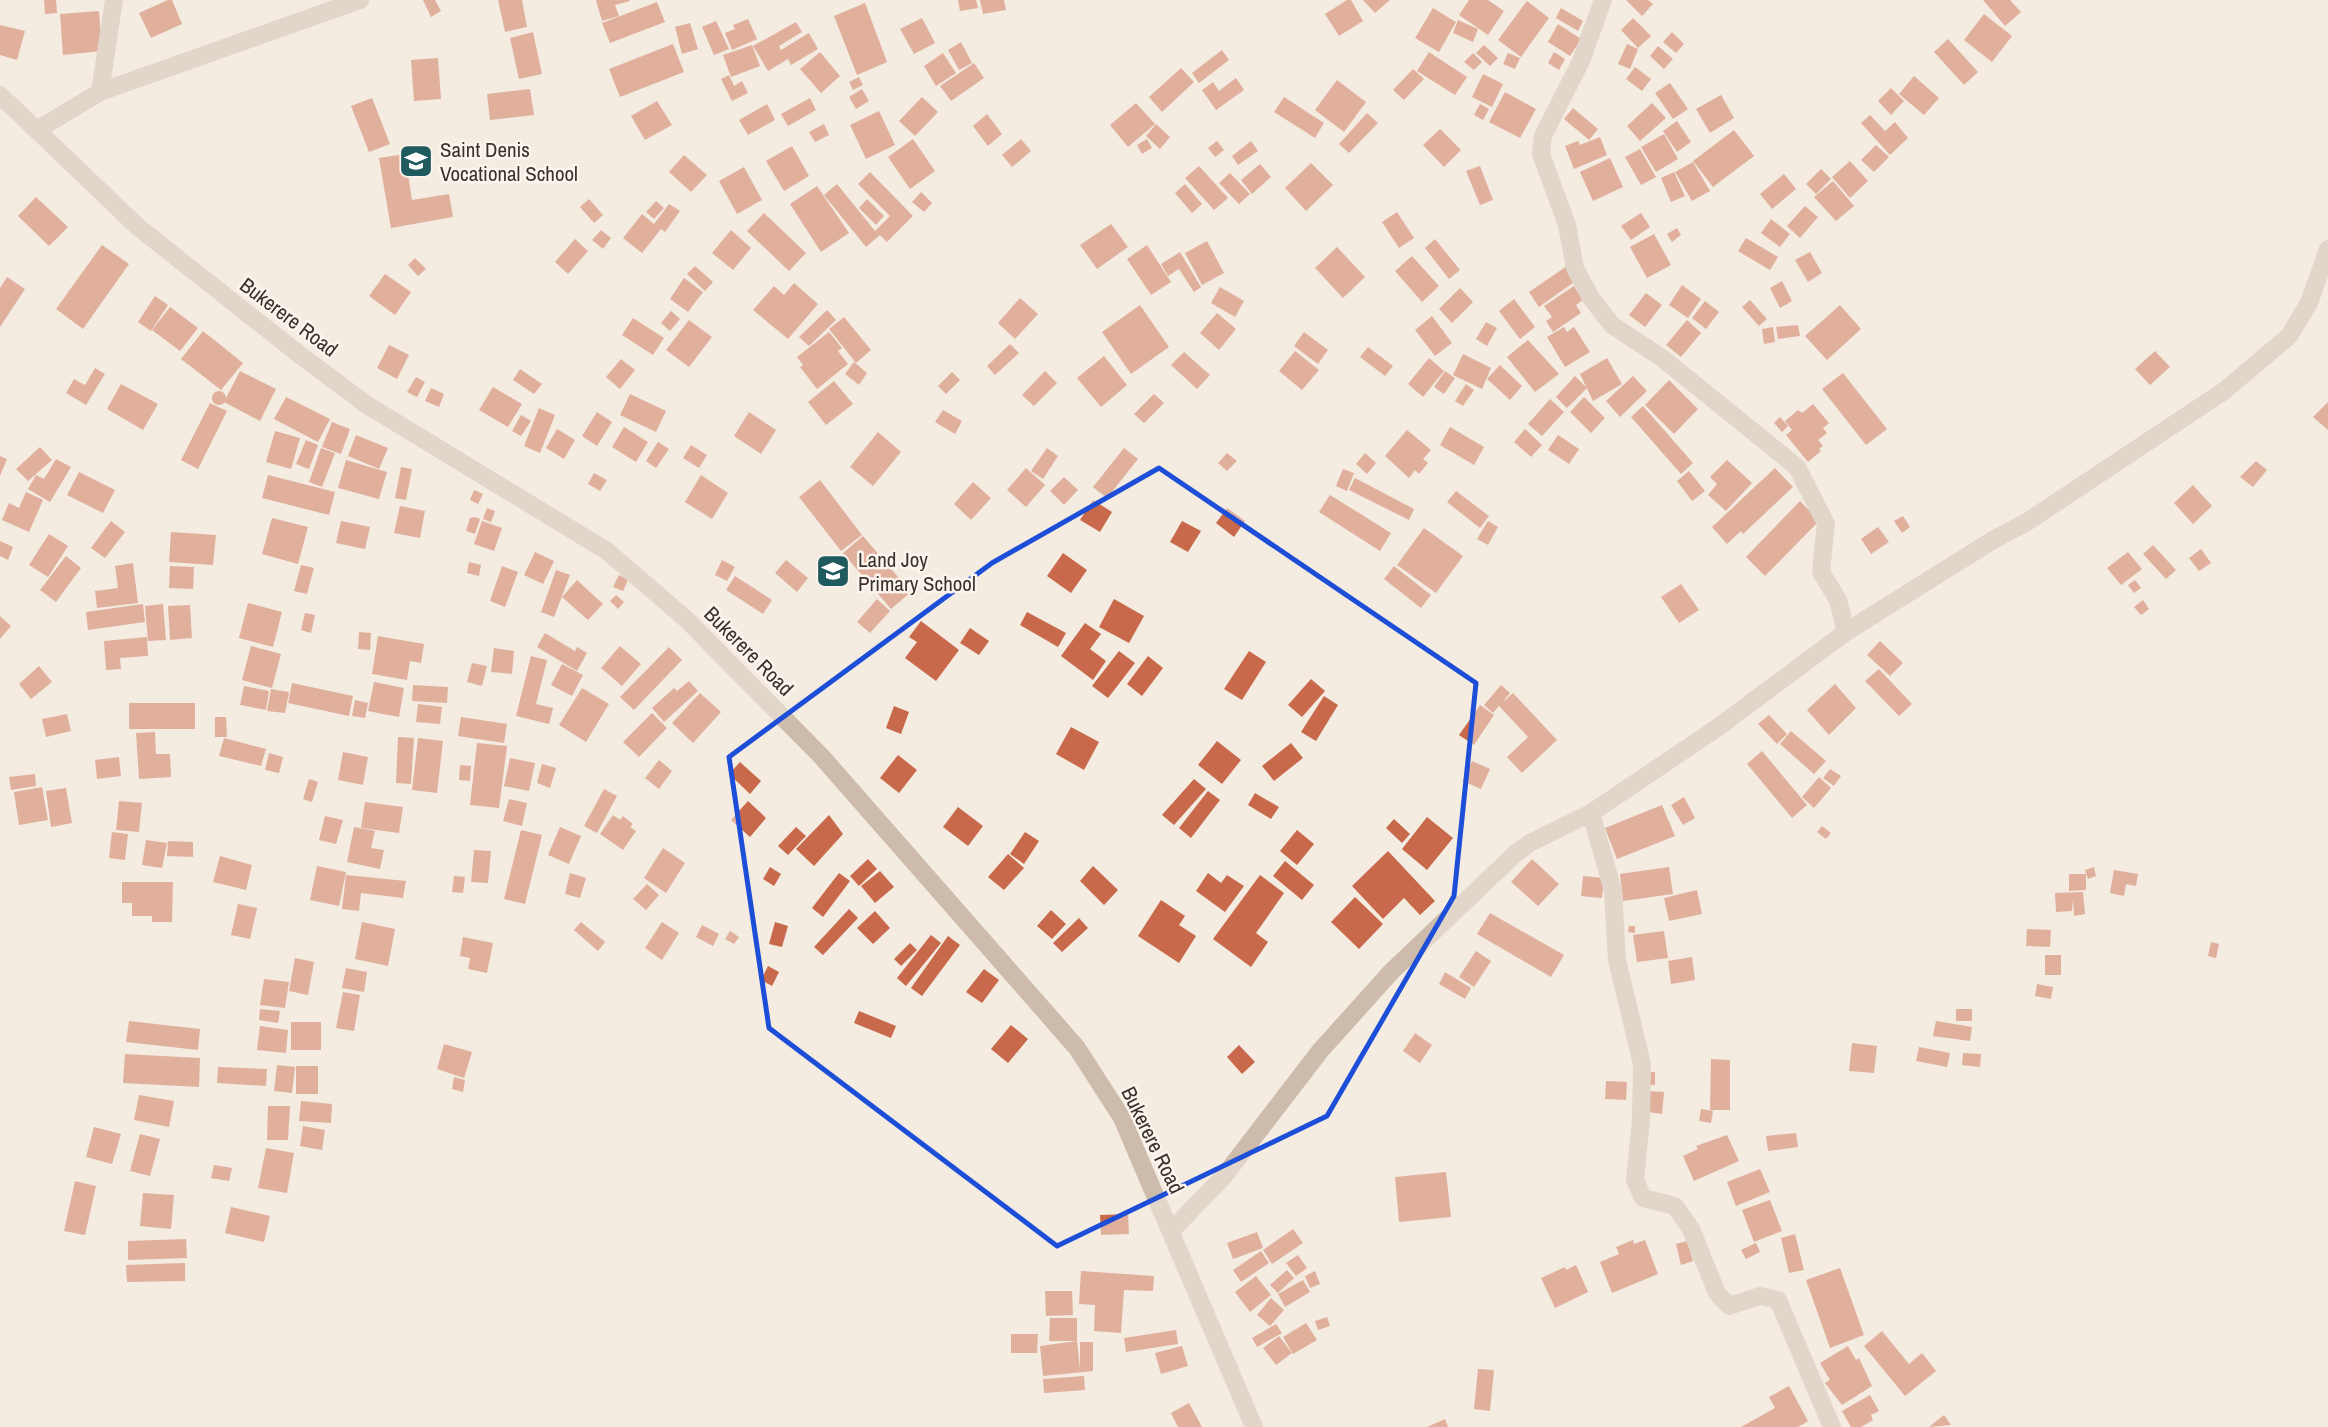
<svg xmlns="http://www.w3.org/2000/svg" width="2328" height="1427" viewBox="0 0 2328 1427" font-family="'Archivo Narrow',sans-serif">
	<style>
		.building { fill: #c8694b }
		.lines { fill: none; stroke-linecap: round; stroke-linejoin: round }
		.minor { stroke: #cdbbac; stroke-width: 18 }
		.tertiary { stroke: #cdbbac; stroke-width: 18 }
		.marked { fill: none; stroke: #1d4ed8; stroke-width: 5; stroke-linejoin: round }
		.labels { text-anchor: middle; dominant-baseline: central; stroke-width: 5; stroke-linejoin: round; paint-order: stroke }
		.poi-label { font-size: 21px; fill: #3b302b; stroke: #fbf5ee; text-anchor: start }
		.street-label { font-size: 21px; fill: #3b302b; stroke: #fbf5ee }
	</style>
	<rect width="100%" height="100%" fill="#f4ebe1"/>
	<g class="building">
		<polygon points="44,0 56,0 57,13 45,14"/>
		<polygon points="168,0 172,0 182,24 151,38 139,13"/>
		<polygon points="423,0 435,0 441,11 431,17"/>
		<polygon points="498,0 522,0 527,27 505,32"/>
		<polygon points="596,0 629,0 630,1 615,5 619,16 602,21"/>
		<polygon points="958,0 976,0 978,8 960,11"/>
		<polygon points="980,0 1004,0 1006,10 983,14"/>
		<polygon points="1347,0 1351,0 1363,21 1339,36 1325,14"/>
		<polygon points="1363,0 1390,0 1375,13"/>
		<polygon points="1469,0 1488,0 1504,11 1488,35 1459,15"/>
		<polygon points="1626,0 1648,0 1653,4 1642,16"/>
		<polygon points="1983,0 2010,0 2021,12 2005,26"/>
		<polygon points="1527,1 1549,18 1521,57 1498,40"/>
		<polygon points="657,2 665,22 610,43 602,23"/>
		<polygon points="865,3 887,62 857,75 834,16"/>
		<polygon points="1433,8 1456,22 1439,52 1415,38"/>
		<polygon points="1561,8 1583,21 1578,31 1556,18"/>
		<polygon points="99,11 102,51 63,55 60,14"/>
		<polygon points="1984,14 2012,36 1992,62 1964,40"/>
		<polygon points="922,18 935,43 914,54 900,29"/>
		<polygon points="1633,18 1651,36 1638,48 1621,30"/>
		<polygon points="748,19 757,39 732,50 725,33 735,29 733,25"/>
		<polygon points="1458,20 1478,29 1473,42 1453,33"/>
		<polygon points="716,21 729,49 714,55 702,27"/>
		<polygon points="796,22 802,32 779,46 781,50 809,33 818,49 791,65 788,59 768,71 753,46"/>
		<polygon points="690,23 698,49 682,54 675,27"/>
		<polygon points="1558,24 1581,39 1570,56 1548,42"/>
		<polygon points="0,25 25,31 17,60 0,55"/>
		<polygon points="533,32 542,74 519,79 510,38"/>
		<polygon points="1672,32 1684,44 1676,53 1663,42"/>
		<polygon points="1948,39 1978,72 1964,85 1934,52"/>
		<polygon points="961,42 972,63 959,70 948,50"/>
		<polygon points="673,44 684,72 620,97 609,69"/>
		<polygon points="1627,44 1638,49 1630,69 1618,64"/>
		<polygon points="752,45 760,66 731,77 723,55"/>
		<polygon points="1484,45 1498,58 1490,66 1476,53"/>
		<polygon points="1658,46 1673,59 1664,69 1650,56"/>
		<polygon points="1222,50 1229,60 1199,83 1192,73"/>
		<polygon points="820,52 840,76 821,93 800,69"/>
		<polygon points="1429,52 1467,77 1455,95 1417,71"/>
		<polygon points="1554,52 1565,59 1559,70 1548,63"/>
		<polygon points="943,53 956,73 936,86 924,66"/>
		<polygon points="1473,53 1482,62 1474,70 1464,62"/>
		<polygon points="1508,53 1520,58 1515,69 1503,64"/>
		<polygon points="438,58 441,99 414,101 411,60"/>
		<polygon points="974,63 984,78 951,101 940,86"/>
		<polygon points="1635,67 1651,79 1642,91 1626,79"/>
		<polygon points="1181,68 1194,82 1162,112 1149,97"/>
		<polygon points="1413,69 1424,79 1404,100 1393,90"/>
		<polygon points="1483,74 1503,84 1492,107 1472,97"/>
		<polygon points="729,75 734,86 742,81 748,93 732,101 721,79"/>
		<polygon points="1914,76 1939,98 1924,115 1899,94"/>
		<polygon points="859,77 863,85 853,90 849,82"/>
		<polygon points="1236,78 1244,90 1216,110 1202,90 1213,82 1219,91"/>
		<polygon points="1337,80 1366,102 1344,132 1315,110"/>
		<polygon points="1670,83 1688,109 1673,119 1655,93"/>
		<polygon points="1891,88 1904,101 1891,115 1878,101"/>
		<polygon points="530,89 534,115 490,120 487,94"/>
		<polygon points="862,89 869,101 856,109 849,97"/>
		<polygon points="1505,92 1536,109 1520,138 1489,122"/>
		<polygon points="1721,95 1734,118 1710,133 1696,109"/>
		<polygon points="922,97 938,112 915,136 899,121"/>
		<polygon points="1284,97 1324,123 1315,138 1274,112"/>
		<polygon points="372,98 390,144 369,152 351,106"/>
		<polygon points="810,98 816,110 788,126 781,114"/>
		<polygon points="657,101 672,125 645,140 631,116"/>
		<polygon points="1136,103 1155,124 1128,147 1110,125"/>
		<polygon points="1652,103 1666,118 1640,141 1627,126"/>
		<polygon points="767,104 775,120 748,135 739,120"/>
		<polygon points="1480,104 1489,109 1483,120 1474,115"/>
		<polygon points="1573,108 1598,129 1589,140 1564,119"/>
		<polygon points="879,111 895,145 866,159 850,125"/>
		<polygon points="1367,113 1378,123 1349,153 1339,144"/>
		<polygon points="987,114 1002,134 988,146 973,126"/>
		<polygon points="1870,115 1885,131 1895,122 1908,138 1890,155 1861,123"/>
		<polygon points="1677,121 1691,142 1677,152 1663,131"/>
		<polygon points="824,124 829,135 815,142 809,132"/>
		<polygon points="1156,124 1170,137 1160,149 1146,136"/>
		<polygon points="1440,129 1461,150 1444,167 1423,145"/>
		<polygon points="1734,130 1754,156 1713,187 1693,161"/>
		<polygon points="1664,134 1678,159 1656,172 1641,147"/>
		<polygon points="1600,137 1607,155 1574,169 1565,146 1578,141 1580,145"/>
		<polygon points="913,139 935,171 910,189 888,157"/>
		<polygon points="1021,139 1031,151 1012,167 1002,155"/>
		<polygon points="1147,139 1152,148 1142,154 1137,145"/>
		<polygon points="1217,141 1224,150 1215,157 1208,148"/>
		<polygon points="1251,141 1258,151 1238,165 1232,156"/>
		<polygon points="1876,145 1889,157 1874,172 1861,160"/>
		<polygon points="792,146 809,176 784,191 766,161"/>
		<polygon points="1640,149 1656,177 1641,185 1625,157"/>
		<polygon points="405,154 412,200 449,194 453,217 391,228 379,158"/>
		<polygon points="684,155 707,175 691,192 669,172"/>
		<polygon points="1610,158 1623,187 1593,201 1580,172"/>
		<polygon points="1850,161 1868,181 1850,198 1832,177"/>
		<polygon points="1693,162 1710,191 1692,201 1675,172"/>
		<polygon points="1311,163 1333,185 1306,211 1285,188"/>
		<polygon points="1260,164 1271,177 1252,194 1241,180"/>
		<polygon points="1199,166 1228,198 1214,210 1185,178"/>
		<polygon points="1480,166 1493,200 1480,205 1466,171"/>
		<polygon points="744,167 762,200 737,214 719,181"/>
		<polygon points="1821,169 1831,179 1816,194 1806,184"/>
		<polygon points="870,172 913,216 887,242 880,235 866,247 824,195 837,184 875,231 890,216 858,184"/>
		<polygon points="1674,172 1685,196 1671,202 1661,178"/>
		<polygon points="1230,173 1250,194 1239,204 1219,183"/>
		<polygon points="1784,174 1796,189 1772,209 1760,194"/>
		<polygon points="1833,181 1854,206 1836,221 1814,197"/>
		<polygon points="1185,184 1202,204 1192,213 1175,193"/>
		<polygon points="817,186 849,233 821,252 790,204"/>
		<polygon points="921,192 932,203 924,212 912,202"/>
		<polygon points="36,197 68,227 49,246 18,216"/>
		<polygon points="589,199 603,215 594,223 580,207"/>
		<polygon points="867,199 884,216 876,225 859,208"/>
		<polygon points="656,201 664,208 654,219 646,212"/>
		<polygon points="669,204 680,211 665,232 661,229 642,253 623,238 642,214 654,224"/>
		<polygon points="1805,206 1818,217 1800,238 1787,226"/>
		<polygon points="1397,212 1414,238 1399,248 1382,222"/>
		<polygon points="764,213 806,253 789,271 747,231"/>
		<polygon points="1641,213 1650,227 1631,240 1621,226"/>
		<polygon points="1771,219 1790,234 1780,247 1761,233"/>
		<polygon points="1111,224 1128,247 1097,269 1080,245"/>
		<polygon points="1677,228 1681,235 1672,242 1667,234"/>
		<polygon points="601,230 611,238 603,249 592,240"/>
		<polygon points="731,230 751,248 733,270 712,253"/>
		<polygon points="1654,234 1671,265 1647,278 1630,247"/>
		<polygon points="1746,238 1778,257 1770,270 1738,251"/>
		<polygon points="575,239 588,251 568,274 555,262"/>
		<polygon points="1435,239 1460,270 1449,279 1425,248"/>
		<polygon points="1207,241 1224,273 1202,285 1185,253"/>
		<polygon points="102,245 129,264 83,329 56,309"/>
		<polygon points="1147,245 1171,282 1151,295 1127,259"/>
		<polygon points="1337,247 1365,277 1343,298 1315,268"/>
		<polygon points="1180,252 1201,287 1194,292 1179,269 1168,276 1161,264"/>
		<polygon points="1810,252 1822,273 1808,282 1795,260"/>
		<polygon points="1412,256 1439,286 1422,302 1395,271"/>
		<polygon points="415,258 426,269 418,276 408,265"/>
		<polygon points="695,266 713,282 705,291 687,274"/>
		<polygon points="1567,266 1577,280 1539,307 1529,292"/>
		<polygon points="385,274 411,292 395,315 369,296"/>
		<polygon points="7,277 25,289 0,327 0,288"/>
		<polygon points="684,278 703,292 688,312 670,299"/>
		<polygon points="1782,281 1792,301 1780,308 1770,288"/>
		<polygon points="794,283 818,304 788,339 753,310 774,286 784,295"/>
		<polygon points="1682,285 1701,299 1688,318 1669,305"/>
		<polygon points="1574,286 1583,300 1576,305 1581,313 1553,332 1546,321 1552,317 1544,306"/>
		<polygon points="1220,287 1244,301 1235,317 1211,303"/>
		<polygon points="1460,288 1473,302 1452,323 1439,309"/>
		<polygon points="1646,293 1662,305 1645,327 1629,315"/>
		<polygon points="155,296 168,305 151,331 138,322"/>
		<polygon points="1020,298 1038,314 1015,339 998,323"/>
		<polygon points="1514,299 1535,327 1520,339 1499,311"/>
		<polygon points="1750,300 1767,319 1759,326 1742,307"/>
		<polygon points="1705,301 1719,312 1706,329 1692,318"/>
		<polygon points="1140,305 1169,347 1131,374 1102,332"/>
		<polygon points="1840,305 1861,329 1827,360 1805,336"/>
		<polygon points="170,307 198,328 180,351 152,330"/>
		<polygon points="827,310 836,320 809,346 799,337"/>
		<polygon points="671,311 680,319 670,331 661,323"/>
		<polygon points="1217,313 1236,329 1219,350 1200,333"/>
		<polygon points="1432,316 1452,343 1435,356 1415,330"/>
		<polygon points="844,317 871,350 856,363 829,329"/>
		<polygon points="633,318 664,338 653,355 622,335"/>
		<polygon points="689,320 712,337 689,367 666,350"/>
		<polygon points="1687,320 1701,333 1681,357 1666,345"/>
		<polygon points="1486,322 1497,328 1487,346 1476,339"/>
		<polygon points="1798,325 1800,336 1778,339 1776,327"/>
		<polygon points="1564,327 1567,332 1574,327 1590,352 1565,367 1547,337"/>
		<polygon points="1773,327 1775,342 1764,344 1762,329"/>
		<polygon points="203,331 243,363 221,390 181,359"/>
		<polygon points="829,332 842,348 838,351 848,364 817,389 800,367 803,365 797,357"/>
		<polygon points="1304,332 1328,350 1318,364 1294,346"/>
		<polygon points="1528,340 1559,374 1535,392 1507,357"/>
		<polygon points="1010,344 1019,353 995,375 987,366"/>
		<polygon points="389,345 409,355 397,379 377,368"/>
		<polygon points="1368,347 1393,366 1385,376 1360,357"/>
		<polygon points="1295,351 1319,370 1302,390 1279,371"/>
		<polygon points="2155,351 2170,367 2150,385 2135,369"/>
		<polygon points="1184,352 1210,375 1197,389 1171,365"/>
		<polygon points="1463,354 1491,368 1482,389 1453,375"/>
		<polygon points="1104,356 1127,385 1101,407 1077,378"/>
		<polygon points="1429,358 1444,371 1423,397 1408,384"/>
		<polygon points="1607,358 1622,384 1593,401 1580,374"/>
		<polygon points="621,359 635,370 620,389 606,377"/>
		<polygon points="854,362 867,373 859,385 845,374"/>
		<polygon points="1500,365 1522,386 1510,400 1487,379"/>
		<polygon points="95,368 105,374 86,405 66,393 74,379 85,385"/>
		<polygon points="520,369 542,384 534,394 513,380"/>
		<polygon points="240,371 276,389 260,421 224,402"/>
		<polygon points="1045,371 1057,383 1034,406 1022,395"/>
		<polygon points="1445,371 1455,378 1444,394 1434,387"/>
		<polygon points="952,372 960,380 946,394 938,386"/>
		<polygon points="1843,373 1887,429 1866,445 1822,389"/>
		<polygon points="1575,376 1587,388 1567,408 1556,397"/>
		<polygon points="1633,376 1647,391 1620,417 1606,401"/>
		<polygon points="416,377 425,382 417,397 407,392"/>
		<polygon points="1669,380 1698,409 1674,434 1645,405"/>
		<polygon points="834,381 853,404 826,425 808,402"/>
		<polygon points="121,384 158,404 143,430 107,409"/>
		<polygon points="1466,384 1474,390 1463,406 1455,401"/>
		<polygon points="493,387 522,404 508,427 479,410"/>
		<polygon points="431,388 444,394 439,407 425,401"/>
		<circle cx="219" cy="398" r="7"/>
		<polygon points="630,394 666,411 656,432 620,415"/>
		<polygon points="1154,394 1164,403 1144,423 1134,414"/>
		<polygon points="286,397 330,419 318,442 274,419"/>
		<polygon points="1584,397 1605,418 1591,433 1570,412"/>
		<polygon points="1550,399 1564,412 1542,436 1528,424"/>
		<polygon points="2328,402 2328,430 2313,417"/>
		<polygon points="210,403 227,411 198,469 181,460"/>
		<polygon points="1813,404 1829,423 1823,428 1827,433 1818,440 1823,446 1819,449 1821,451 1808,462 1786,435 1792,430 1785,421 1798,410 1802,413"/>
		<polygon points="1643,406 1693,463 1681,474 1631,417"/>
		<polygon points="539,408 555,415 540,453 524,446"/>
		<polygon points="943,410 962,421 955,434 935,422"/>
		<polygon points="597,412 612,422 597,446 582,436"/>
		<polygon points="749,412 776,430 761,454 734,436"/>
		<polygon points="521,415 531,421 521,436 512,431"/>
		<polygon points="1780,417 1788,426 1782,432 1774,423"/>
		<polygon points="332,422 350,429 341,454 322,447"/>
		<polygon points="624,427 648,442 636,462 612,447"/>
		<polygon points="1450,427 1484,447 1474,465 1440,445"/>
		<polygon points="557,429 575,440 564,459 546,448"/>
		<polygon points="1525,429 1542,445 1531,457 1514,442"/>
		<polygon points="1407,430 1431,450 1423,459 1428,463 1419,474 1415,470 1409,478 1385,456"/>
		<polygon points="275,431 300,438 291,469 266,462"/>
		<polygon points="878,432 901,452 873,486 850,467"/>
		<polygon points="356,435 388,448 379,469 348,456"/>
		<polygon points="1558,435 1579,449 1569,464 1548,450"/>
		<polygon points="306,440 318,445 309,469 296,464"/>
		<polygon points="658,442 669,449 656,468 646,461"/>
		<polygon points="691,445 707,455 699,468 683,458"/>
		<polygon points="40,447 52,460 28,481 16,469"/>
		<polygon points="321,448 335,453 322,487 309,482"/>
		<polygon points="1047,448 1058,456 1043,479 1031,471"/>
		<polygon points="1124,448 1138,459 1107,498 1093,487"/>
		<polygon points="1227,453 1237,461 1227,471 1218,463"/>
		<polygon points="1365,453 1376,463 1367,474 1356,464"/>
		<polygon points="0,456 7,459 0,476"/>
		<polygon points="56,459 71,467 50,502 28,489 36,475 44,479"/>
		<polygon points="346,460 387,472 379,499 338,488"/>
		<polygon points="1727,460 1752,483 1726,511 1708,495 1717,484 1710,477"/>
		<polygon points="2256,461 2267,470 2253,487 2240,477"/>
		<polygon points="401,467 412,469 406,500 395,498"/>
		<polygon points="1026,468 1045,485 1026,507 1007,490"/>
		<polygon points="1775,468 1793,487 1743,534 1741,531 1727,544 1712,527"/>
		<polygon points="1343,469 1354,473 1347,491 1336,486"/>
		<polygon points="1689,471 1705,491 1692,501 1677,481"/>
		<polygon points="79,472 115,490 103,513 67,495"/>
		<polygon points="594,473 607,480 600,491 588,484"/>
		<polygon points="268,475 335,492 329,515 262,498"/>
		<polygon points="701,475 728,493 712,519 685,502"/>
		<polygon points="1064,477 1078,490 1064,505 1050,491"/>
		<polygon points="1355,478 1414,509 1409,520 1349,490"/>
		<polygon points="820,480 862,535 841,551 799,497"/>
		<polygon points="973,482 991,498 971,520 954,504"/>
		<polygon points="2193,485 2212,506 2193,524 2174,503"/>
		<polygon points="474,490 483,494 478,504 470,500"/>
		<polygon points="1456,491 1489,516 1480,528 1447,502"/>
		<polygon points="26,492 43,500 29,532 2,520 9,503 19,508"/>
		<polygon points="1330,495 1391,533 1380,551 1319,512"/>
		<polygon points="1093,500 1112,512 1100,532 1080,520"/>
		<polygon points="1800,501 1819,521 1765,576 1746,557"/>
		<polygon points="400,506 425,511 420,538 394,533"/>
		<polygon points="487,508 495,511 491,522 483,519"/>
		<polygon points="1227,508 1245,521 1234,537 1216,523"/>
		<polygon points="1903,516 1910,527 1902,533 1894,521"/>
		<polygon points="475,517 480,519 475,534 466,531 470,518"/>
		<polygon points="272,518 308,527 298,564 262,554"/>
		<polygon points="111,521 125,532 105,558 91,548"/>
		<polygon points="341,521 370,527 365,549 336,543"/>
		<polygon points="482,521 502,528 494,551 474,544"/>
		<polygon points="1182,521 1201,531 1188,552 1170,542"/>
		<polygon points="1488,521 1498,527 1488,545 1477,539"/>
		<polygon points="1878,527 1889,542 1871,554 1861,539"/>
		<polygon points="1424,528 1463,556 1436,593 1397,565"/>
		<polygon points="171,532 216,535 213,565 169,562"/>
		<polygon points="49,534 68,546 48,577 29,565"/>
		<polygon points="863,536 911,592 891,609 843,553"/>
		<polygon points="0,541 13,547 8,560 0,556"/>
		<polygon points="2153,545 2176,570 2166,579 2143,554"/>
		<polygon points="2201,549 2211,563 2199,571 2189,558"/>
		<polygon points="535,552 554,561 543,584 524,575"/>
		<polygon points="2128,552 2142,569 2121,585 2107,568"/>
		<polygon points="1063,553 1087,570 1071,593 1047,576"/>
		<polygon points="66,556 81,568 56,602 40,590"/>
		<polygon points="722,560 735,567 727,581 715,575"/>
		<polygon points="786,560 808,578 797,592 775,573"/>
		<polygon points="469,562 481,565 479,576 467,573"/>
		<polygon points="133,563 138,603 97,608 95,591 118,588 115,566"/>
		<polygon points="301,565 314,568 307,594 294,591"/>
		<polygon points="170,566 194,567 193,589 169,588"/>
		<polygon points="502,566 518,572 505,607 490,601"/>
		<polygon points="1394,566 1431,595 1421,608 1384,579"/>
		<polygon points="556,570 570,575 554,617 541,612"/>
		<polygon points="619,575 628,580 623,591 613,587"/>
		<polygon points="735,576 772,600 763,614 726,590"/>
		<polygon points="577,580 603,604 588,620 562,597"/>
		<polygon points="2135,580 2141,588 2134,593 2128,585"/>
		<polygon points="1681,584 1699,610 1679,623 1661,597"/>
		<polygon points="616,595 624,602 618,609 610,601"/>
		<polygon points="877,599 890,611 870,633 857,622"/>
		<polygon points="1114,599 1144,616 1129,643 1099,627"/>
		<polygon points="2143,600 2149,609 2141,615 2134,607"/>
		<polygon points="248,603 282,612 273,647 239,638"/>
		<polygon points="143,604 145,622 88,630 86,612"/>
		<polygon points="163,604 166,640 148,641 145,606"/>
		<polygon points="190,605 192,638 170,640 168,606"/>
		<polygon points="1027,612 1066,633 1058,647 1020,625"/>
		<polygon points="305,613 315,615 311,633 301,630"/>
		<polygon points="0,616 11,626 0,639"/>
		<polygon points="921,621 959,650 936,681 905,658 917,642 909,637"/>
		<polygon points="1085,623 1101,634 1090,649 1106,661 1093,680 1061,656"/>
		<polygon points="970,628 989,641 979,655 960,643"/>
		<polygon points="359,632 371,633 370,650 358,649"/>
		<polygon points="545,633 575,651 577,647 587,653 577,671 537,647"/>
		<polygon points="378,636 424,644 421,663 410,661 407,680 372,674"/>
		<polygon points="147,637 148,656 120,658 121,669 106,670 104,641"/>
		<polygon points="1880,641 1903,663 1890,676 1867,655"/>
		<polygon points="251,646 281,654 272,688 242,680"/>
		<polygon points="620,646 641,664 622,686 601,668"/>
		<polygon points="669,647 682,660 634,710 620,697"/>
		<polygon points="494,648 514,651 512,674 491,672"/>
		<polygon points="1119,651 1135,663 1108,698 1092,686"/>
		<polygon points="1249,651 1266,662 1242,700 1224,689"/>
		<polygon points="531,656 547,660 536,704 553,708 549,724 516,716"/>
		<polygon points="1148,656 1163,668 1142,696 1127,684"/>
		<polygon points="472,663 487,666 482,686 467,682"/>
		<polygon points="562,664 583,675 572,696 551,685"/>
		<polygon points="39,666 52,682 31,699 19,684"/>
		<polygon points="1879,669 1912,704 1899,716 1865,681"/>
		<polygon points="1311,679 1325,691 1302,717 1288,705"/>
		<polygon points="689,681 698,691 664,722 652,708 674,688 677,691"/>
		<polygon points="374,682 404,688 399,717 368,711"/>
		<polygon points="292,683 353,696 349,716 288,703"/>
		<polygon points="1835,684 1856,708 1829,735 1807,710"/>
		<polygon points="413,685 448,687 447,703 412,701"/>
		<polygon points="1501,685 1510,693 1502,703 1513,693 1557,740 1522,773 1507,757 1528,737 1499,706 1493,713 1484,705"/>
		<polygon points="244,686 269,691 266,710 240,705"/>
		<polygon points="582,688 609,704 586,742 559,725"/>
		<polygon points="271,689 289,692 285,713 267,711"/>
		<polygon points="700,693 721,712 693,743 672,723"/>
		<polygon points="1324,696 1338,705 1316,741 1301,732"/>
		<polygon points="355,700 368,703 365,718 352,716"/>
		<rect x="129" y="703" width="66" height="26"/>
		<polygon points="418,704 442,707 440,724 416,722"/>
		<polygon points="1480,705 1494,715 1474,745 1459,735"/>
		<polygon points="894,706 909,712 901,734 886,728"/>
		<polygon points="652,713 667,728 639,757 623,742"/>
		<polygon points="67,714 71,731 46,737 42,719"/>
		<polygon points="1769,715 1787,734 1777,744 1758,724"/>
		<polygon points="215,717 226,717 227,737 215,737"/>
		<polygon points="461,717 507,724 504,743 458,736"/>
		<polygon points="1071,727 1099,742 1084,770 1056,754"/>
		<polygon points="1791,731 1826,761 1814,774 1780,744"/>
		<polygon points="155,732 156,754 170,754 171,777 139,779 136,733"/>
		<polygon points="398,737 414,738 411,784 396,783"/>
		<polygon points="224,738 266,749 261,766 219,756"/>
		<polygon points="418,738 443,741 437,793 412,790"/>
		<polygon points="1217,741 1241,760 1222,784 1198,765"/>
		<polygon points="477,743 507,746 499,808 470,805"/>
		<polygon points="1291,743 1303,758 1274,781 1262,766"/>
		<polygon points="1762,751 1807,805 1792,818 1747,764"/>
		<polygon points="343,752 368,757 363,785 338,780"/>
		<polygon points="269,753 283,757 279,773 265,770"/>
		<polygon points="898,755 917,770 899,793 880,778"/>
		<polygon points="119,757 121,776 97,779 95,760"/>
		<polygon points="510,758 535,763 529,791 504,786"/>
		<polygon points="659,760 672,771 659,789 645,778"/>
		<polygon points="1472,761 1490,769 1481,789 1463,781"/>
		<polygon points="740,762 761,781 750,794 729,774"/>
		<polygon points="542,764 556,768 550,788 537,783"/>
		<polygon points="460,765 471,766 470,781 459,780"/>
		<polygon points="1830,769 1841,776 1834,786 1823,778"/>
		<polygon points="35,774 36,786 11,790 9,777"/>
		<polygon points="1819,777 1831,788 1814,808 1802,797"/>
		<polygon points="309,779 318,782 312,802 303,799"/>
		<polygon points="1194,779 1206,789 1174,825 1162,815"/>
		<polygon points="42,787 48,820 19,825 14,792"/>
		<polygon points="66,788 72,823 51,827 46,791"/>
		<polygon points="604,789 617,796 597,833 584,826"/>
		<polygon points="1208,791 1220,800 1191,838 1179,828"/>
		<polygon points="1255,793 1279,807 1271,819 1248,805"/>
		<polygon points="1684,797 1695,818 1683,825 1671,805"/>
		<polygon points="509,799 527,803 522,826 503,821"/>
		<polygon points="119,801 142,803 139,832 116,830"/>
		<polygon points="748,801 766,818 750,837 731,820"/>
		<polygon points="365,802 403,807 399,833 361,828"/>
		<polygon points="1662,805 1675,836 1617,859 1605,828"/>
		<polygon points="958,807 983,826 968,846 943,827"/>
		<polygon points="613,815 620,820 623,816 633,824 630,827 636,831 623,850 600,834"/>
		<polygon points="829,815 843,834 814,866 796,849"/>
		<polygon points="325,816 343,820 336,844 319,840"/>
		<polygon points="1427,817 1453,838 1427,870 1402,849"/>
		<polygon points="1394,819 1410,834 1402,843 1386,828"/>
		<polygon points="1822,826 1831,833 1826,839 1817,832"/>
		<polygon points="354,827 375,831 371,848 384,850 380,869 347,862"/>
		<polygon points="560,827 581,836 569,864 548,855"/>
		<polygon points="796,827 806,836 788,855 778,846"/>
		<polygon points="521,830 542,835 525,904 504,899"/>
		<polygon points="1297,830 1314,844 1297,865 1280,851"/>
		<polygon points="112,832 128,834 125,860 109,858"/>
		<polygon points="1025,832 1039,841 1024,864 1010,854"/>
		<polygon points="146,840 167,843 162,868 142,865"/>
		<polygon points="168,841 193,842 193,857 167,856"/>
		<polygon points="663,848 685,863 666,893 644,878"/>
		<polygon points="474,850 491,851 488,883 471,882"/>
		<polygon points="1388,851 1435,901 1420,915 1404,898 1383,919 1352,886"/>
		<polygon points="1008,854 1024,868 1004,890 988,877"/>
		<polygon points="220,856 252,865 246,890 213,882"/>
		<polygon points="868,859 877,869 859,886 850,876"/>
		<polygon points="1532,859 1559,884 1538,906 1511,882"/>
		<polygon points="1285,861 1314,885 1302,900 1273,876"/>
		<polygon points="317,866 346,872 339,906 310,900"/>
		<polygon points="1093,866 1118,890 1104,905 1080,881"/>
		<polygon points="770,867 781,874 774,886 763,879"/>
		<polygon points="1669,867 1673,894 1623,901 1620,874"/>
		<polygon points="2094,867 2096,876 2088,879 2085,870"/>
		<polygon points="2114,870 2138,874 2136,886 2126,884 2124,896 2110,893"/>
		<polygon points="880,871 894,887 875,903 861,886"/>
		<polygon points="570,873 586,878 580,898 565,894"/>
		<polygon points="839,873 850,881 823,917 812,908"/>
		<polygon points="1208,873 1221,883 1227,875 1244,886 1225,912 1196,891"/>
		<polygon points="2069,874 2086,874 2086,890 2069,891"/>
		<polygon points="346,875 406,881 403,898 361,893 359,911 342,909"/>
		<polygon points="1260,875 1284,893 1256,933 1268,942 1251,967 1213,939"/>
		<polygon points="454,876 465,877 463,893 452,892"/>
		<polygon points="1583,876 1604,878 1602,898 1581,896"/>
		<polygon points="122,882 173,882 172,922 152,922 152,916 132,916 132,903 122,903"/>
		<polygon points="647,884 659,895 646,910 633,899"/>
		<polygon points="1697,890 1702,914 1669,921 1664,898"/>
		<polygon points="2083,892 2085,914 2074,916 2073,899 2072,911 2056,912 2055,893"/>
		<polygon points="1355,897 1383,924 1359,949 1331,922"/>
		<polygon points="1161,900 1185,916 1179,925 1196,936 1179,963 1138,936"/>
		<polygon points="238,904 257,908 250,939 231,935"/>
		<polygon points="849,909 858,918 823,955 814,947"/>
		<polygon points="1051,910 1066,924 1052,939 1037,926"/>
		<polygon points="875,911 890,928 873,944 857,928"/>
		<polygon points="1490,913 1564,955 1551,977 1477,934"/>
		<polygon points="1079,918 1088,928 1062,952 1053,943"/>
		<polygon points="362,922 395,929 388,966 355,959"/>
		<polygon points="581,922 605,942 598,951 574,930"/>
		<polygon points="662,922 679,933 662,960 645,948"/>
		<polygon points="775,922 788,926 782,947 769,944"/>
		<polygon points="702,925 719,934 713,946 696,937"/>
		<polygon points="1629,926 1635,926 1635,933 1628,932"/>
		<polygon points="2027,929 2051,930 2050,947 2026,946"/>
		<polygon points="730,931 739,937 734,944 725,939"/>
		<polygon points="1664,931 1668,958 1637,962 1633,935"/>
		<polygon points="931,935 941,943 906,986 897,978"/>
		<polygon points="948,936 960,945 922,996 911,988"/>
		<polygon points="463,937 493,943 487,973 468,969 470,958 460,956"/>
		<polygon points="2211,942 2219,944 2216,958 2208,956"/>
		<polygon points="910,943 917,950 901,966 894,959"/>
		<polygon points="1476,951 1491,961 1474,987 1459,977"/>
		<rect x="2045" y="955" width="16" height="20"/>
		<polygon points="1692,957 1695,980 1671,984 1668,961"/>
		<polygon points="295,958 314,962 308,995 289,991"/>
		<polygon points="768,966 779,972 772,986 761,980"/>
		<polygon points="346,968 367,972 364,992 342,988"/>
		<polygon points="984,969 999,980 982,1003 966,992"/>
		<polygon points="1445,972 1471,988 1465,999 1439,984"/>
		<polygon points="264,979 289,982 285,1008 260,1005"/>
		<polygon points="2037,984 2053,987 2051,999 2035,996"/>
		<polygon points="343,992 360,995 354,1031 336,1028"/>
		<polygon points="260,1009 280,1011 278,1023 259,1020"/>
		<rect x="1956" y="1009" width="16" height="12"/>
		<polygon points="859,1011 896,1026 891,1038 854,1023"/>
		<polygon points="129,1021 200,1029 198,1050 126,1042"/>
		<polygon points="1936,1021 1972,1027 1970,1041 1933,1036"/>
		<rect x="291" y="1022" width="30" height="28"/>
		<polygon points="1011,1025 1028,1039 1008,1063 991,1049"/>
		<polygon points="260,1026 288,1030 286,1053 257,1050"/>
		<polygon points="1415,1033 1432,1045 1420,1063 1403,1051"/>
		<polygon points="1852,1043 1877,1046 1874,1073 1849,1071"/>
		<polygon points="444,1044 472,1052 464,1078 437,1069"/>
		<polygon points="1239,1045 1255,1062 1242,1074 1227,1057"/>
		<polygon points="1919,1047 1950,1053 1947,1067 1916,1061"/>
		<polygon points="1963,1053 1981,1054 1980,1067 1962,1065"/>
		<polygon points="125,1054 200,1058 199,1087 123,1083"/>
		<polygon points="1711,1059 1730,1060 1730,1110 1710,1110"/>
		<polygon points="277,1065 295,1067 292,1093 274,1091"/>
		<rect x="296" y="1066" width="22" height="28"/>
		<polygon points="218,1067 267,1069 266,1086 217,1083"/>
		<polygon points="1645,1072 1655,1072 1655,1085 1644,1085"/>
		<polygon points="454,1077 465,1080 463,1092 452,1089"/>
		<polygon points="1606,1081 1627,1082 1626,1100 1605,1099"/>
		<polygon points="1649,1091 1664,1092 1662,1114 1647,1112"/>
		<polygon points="139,1095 174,1101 169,1127 134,1120"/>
		<polygon points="301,1101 332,1104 331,1123 299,1121"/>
		<polygon points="268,1106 290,1106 288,1140 267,1140"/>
		<polygon points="1701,1109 1713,1111 1711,1123 1699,1121"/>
		<polygon points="303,1126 325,1130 322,1150 300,1146"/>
		<polygon points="94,1127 121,1134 112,1164 86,1157"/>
		<polygon points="1796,1133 1798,1147 1768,1151 1766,1136"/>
		<polygon points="140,1134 160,1139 150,1176 130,1171"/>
		<polygon points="1727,1135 1739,1161 1694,1181 1683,1156 1698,1149 1696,1146"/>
		<polygon points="266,1148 294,1153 287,1193 258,1188"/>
		<polygon points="214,1165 232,1168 229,1181 211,1178"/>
		<polygon points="1760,1169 1770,1192 1736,1206 1727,1182"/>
		<polygon points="1446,1172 1451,1217 1399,1222 1395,1177"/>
		<polygon points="75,1181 96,1186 85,1235 64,1231"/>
		<polygon points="143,1193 174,1195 171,1229 140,1226"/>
		<polygon points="1770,1200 1782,1231 1754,1242 1742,1210"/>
		<polygon points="231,1207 270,1216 264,1242 225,1233"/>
		<polygon points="1128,1214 1129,1234 1101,1235 1100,1215"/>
		<polygon points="1293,1229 1303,1243 1272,1264 1263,1250"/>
		<polygon points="1257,1232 1263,1248 1233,1259 1227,1243"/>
		<polygon points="1795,1234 1804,1270 1789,1273 1781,1238"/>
		<polygon points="186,1239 187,1258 128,1260 128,1241"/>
		<polygon points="1633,1240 1634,1244 1645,1240 1658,1274 1612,1293 1600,1262 1619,1254 1616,1247"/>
		<polygon points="1687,1241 1693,1261 1681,1265 1676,1244"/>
		<polygon points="1756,1243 1760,1252 1746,1259 1741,1250"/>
		<polygon points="1261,1251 1269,1263 1241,1282 1233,1270"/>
		<polygon points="1298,1255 1307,1268 1296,1276 1286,1263"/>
		<polygon points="185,1263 185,1281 127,1282 126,1265"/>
		<polygon points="1576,1265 1588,1292 1555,1308 1541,1278 1565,1267 1566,1270"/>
		<polygon points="1840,1268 1864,1335 1830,1348 1806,1280"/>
		<polygon points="1287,1270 1294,1278 1278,1293 1270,1285"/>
		<polygon points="1081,1271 1154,1276 1153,1291 1124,1290 1121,1333 1094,1331 1095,1305 1079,1304"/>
		<polygon points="1315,1271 1320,1284 1310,1288 1305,1276"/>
		<polygon points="1256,1276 1271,1295 1250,1312 1235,1292"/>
		<polygon points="1303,1280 1310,1292 1285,1307 1278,1294"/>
		<polygon points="1045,1291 1072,1291 1073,1315 1046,1316"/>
		<polygon points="1271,1298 1284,1310 1270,1326 1257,1315"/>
		<polygon points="1327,1317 1330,1326 1318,1330 1315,1321"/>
		<polygon points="1050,1318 1077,1318 1077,1341 1049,1341"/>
		<polygon points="1306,1323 1317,1340 1293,1354 1283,1337"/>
		<polygon points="1276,1324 1282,1333 1257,1347 1252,1338"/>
		<polygon points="1176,1330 1178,1344 1126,1352 1124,1338"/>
		<polygon points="1882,1331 1909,1364 1922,1353 1936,1371 1905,1396 1864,1346"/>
		<polygon points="1011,1334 1038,1334 1037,1353 1011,1353"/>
		<polygon points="1279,1336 1292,1353 1276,1365 1263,1348"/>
		<polygon points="1077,1341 1080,1368 1080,1342 1093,1342 1093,1371 1043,1376 1040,1346"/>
		<polygon points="1182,1346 1188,1366 1161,1374 1155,1353"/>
		<polygon points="1848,1346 1856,1360 1859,1358 1872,1386 1842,1405 1825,1383 1830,1380 1820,1363"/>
		<polygon points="1478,1369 1494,1370 1490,1411 1474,1409"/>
		<polygon points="1084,1376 1085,1390 1044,1393 1043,1379"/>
		<polygon points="1789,1386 1808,1421 1798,1427 1741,1427 1775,1408 1769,1397"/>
		<polygon points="1870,1395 1879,1411 1871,1415 1873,1420 1861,1427 1851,1427 1842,1411"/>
		<polygon points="1189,1403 1202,1427 1178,1427 1171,1413"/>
		<polygon points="1944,1415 1951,1425 1929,1427"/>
		<polygon points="1445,1419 1448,1427 1427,1427"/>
	</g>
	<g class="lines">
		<g class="minor">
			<polyline points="1603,0 1581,61 1543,136 1541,154 1567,225 1575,268 1591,298 1612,325 1662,358 1797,467 1826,524 1821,572 1838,600 1846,632"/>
			<polyline points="100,92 114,0"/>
			<polyline points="37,130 100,92 360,0"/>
			<polyline points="1591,813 1613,891 1617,960 1642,1064 1641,1119 1635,1180 1643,1198 1675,1206 1691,1229 1717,1293 1729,1306 1760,1296 1778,1300 1832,1427"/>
			<polyline points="1171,1231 1224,1176 1320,1051 1391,972 1515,854 1530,843 1591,813 1717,728 1846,632 1993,540 2027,522 2224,391 2289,336 2309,303 2328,249"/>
		</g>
		<polyline class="tertiary" points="0,95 138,227 300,355 367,405 607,551 687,620 822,757 1077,1048 1122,1118 1254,1427"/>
	</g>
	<path d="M0 0H2328V1427H0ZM1159,468L1476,683L1454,896L1327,1116L1057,1246L769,1028L729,757L992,563Z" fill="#f4ebe1" fill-opacity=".55" fill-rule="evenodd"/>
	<path class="marked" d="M1159,468L1476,683L1454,896L1327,1116L1057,1246L769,1028L729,757L992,563Z"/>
	<defs>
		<g id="school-square" transform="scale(1.75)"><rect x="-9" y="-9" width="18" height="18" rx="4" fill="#1f5a5e" stroke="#fbf5ee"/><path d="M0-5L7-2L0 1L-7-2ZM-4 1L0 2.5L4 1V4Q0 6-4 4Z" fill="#fff"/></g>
	</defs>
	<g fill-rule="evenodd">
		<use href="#school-square" x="416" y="161"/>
		<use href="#school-square" x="833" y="571"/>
	</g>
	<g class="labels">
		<g class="poi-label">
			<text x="440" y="149">Saint Denis<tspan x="440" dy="24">Vocational School</tspan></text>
			<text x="858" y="559">Land Joy<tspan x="858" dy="24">Primary School</tspan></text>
		</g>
		<g class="street-label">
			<text transform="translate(289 317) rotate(37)">Bukerere Road</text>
			<text transform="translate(749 651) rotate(45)">Bukerere Road</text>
			<text transform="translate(1153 1140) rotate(64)">Bukerere Road</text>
		</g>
	</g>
</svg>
